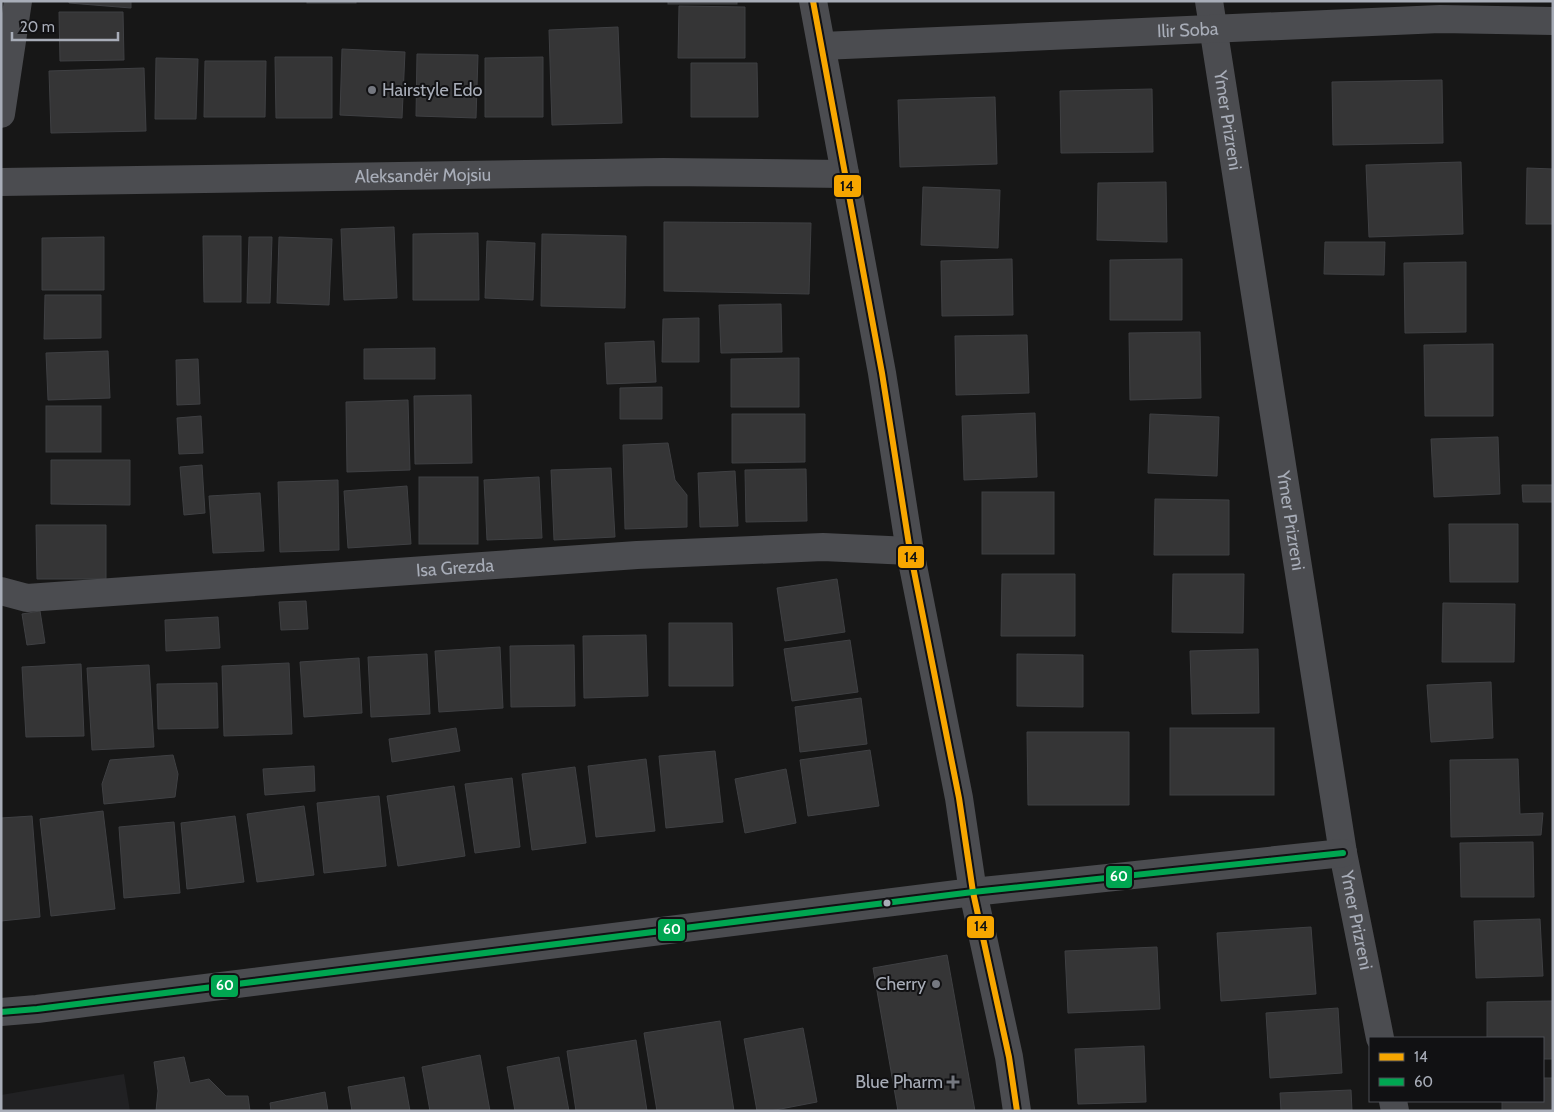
<svg xmlns="http://www.w3.org/2000/svg" width="1554" height="1112" viewBox="0 0 1554 1112" font-family="Cabin,sans-serif">
	<style>
		.built { fill: #212123 }
		.building { fill: #353536; stroke: #3f4043 }
		.lines { fill: none; stroke-linecap: round; stroke-linejoin: round }
		.minor { stroke: #4b4c50; stroke-width: 28 }
		.bus-1-casing { stroke: #111113; stroke-width: 10 }
		.bus-2-casing { stroke: #111113; stroke-width: 10 }
		.bus-1 { stroke: #f7a600; stroke-width: 6 }
		.bus-2 { stroke: #00a651; stroke-width: 6 }
		.poi-dot { fill: #757880; stroke: #111113; stroke-width: 2 }
		.bus-dot { fill: #a8adb8; stroke: #111113; stroke-width: 2 }
		.labels { text-anchor: middle; dominant-baseline: central; stroke-width: 4; stroke-linejoin: round; paint-order: stroke }
		.street-label { font-size: 18px; fill: #a8adb8; stroke: #111113 }
		.poi-label { font-size: 18px; fill: #a8adb8; stroke: #111113; text-anchor: end }
		.line-badge { stroke: #111113; stroke-width: 2 }
		.badge-label { font-size: 14px; text-anchor: middle; font-weight: bold; fill: #fff }
		.pale-badge-label { font-size: 14px; text-anchor: middle; font-weight: bold; fill: #111 }
	</style>
	<rect width="100%" height="100%" fill="#171717"/>
	<polygon class="built" points="124,1074 130,1111 1,1111 1,1095"/>
	<g class="building">
		<polygon points="69,1 131,1 131,8 69,3"/>
		<rect x="307" y="1" width="49" height="2"/>
		<rect x="668" y="1" width="69" height="3"/>
		<polygon points="679,6 745,7 745,58 678,58"/>
		<polygon points="59,12 123,12 124,60 60,61"/>
		<polygon points="618,27 622,123 552,125 549,30"/>
		<polygon points="342,49 405,52 402,118 340,115"/>
		<polygon points="417,54 478,55 476,118 416,116"/>
		<polygon points="275,57 332,57 332,118 276,118"/>
		<polygon points="543,57 543,117 485,117 485,58"/>
		<polygon points="156,58 198,59 196,119 155,119"/>
		<polygon points="205,61 266,61 265,117 204,117"/>
		<polygon points="691,63 757,63 758,117 691,117"/>
		<polygon points="144,68 146,131 51,133 49,71"/>
		<polygon points="1442,80 1443,143 1333,145 1332,82"/>
		<polygon points="1152,89 1153,152 1061,153 1060,91"/>
		<polygon points="995,97 997,164 900,167 898,100"/>
		<polygon points="1461,162 1463,234 1369,237 1366,165"/>
		<polygon points="1527,168 1553,169 1553,224 1526,224"/>
		<polygon points="1166,182 1167,242 1097,240 1098,183"/>
		<polygon points="923,187 1000,190 998,248 921,245"/>
		<polygon points="664,222 811,223 809,294 664,291"/>
		<polygon points="394,227 397,298 344,300 341,229"/>
		<polygon points="478,233 479,300 413,300 413,234"/>
		<polygon points="542,234 626,236 625,308 541,306"/>
		<polygon points="203,236 241,236 241,302 204,302"/>
		<polygon points="104,237 104,290 42,290 42,238"/>
		<polygon points="249,237 272,237 270,303 247,303"/>
		<polygon points="279,237 332,239 329,305 277,303"/>
		<polygon points="487,241 535,243 533,300 485,298"/>
		<polygon points="1325,242 1385,242 1384,275 1324,274"/>
		<polygon points="1012,259 1013,315 942,316 941,261"/>
		<polygon points="1182,259 1182,320 1110,320 1110,260"/>
		<polygon points="1466,262 1466,332 1405,333 1404,263"/>
		<polygon points="45,295 101,295 101,338 44,339"/>
		<polygon points="781,304 782,352 721,353 719,305"/>
		<polygon points="699,318 699,362 662,362 663,319"/>
		<polygon points="1200,332 1201,398 1130,400 1129,333"/>
		<polygon points="1027,335 1029,393 956,395 955,336"/>
		<polygon points="654,341 656,382 607,384 605,343"/>
		<polygon points="1493,344 1493,416 1425,416 1424,345"/>
		<polygon points="435,348 435,379 364,379 364,349"/>
		<polygon points="108,351 110,398 48,400 46,353"/>
		<polygon points="799,358 799,407 731,407 731,359"/>
		<polygon points="198,359 200,404 177,405 176,360"/>
		<polygon points="662,387 662,419 620,419 620,388"/>
		<polygon points="471,395 472,463 415,464 414,396"/>
		<polygon points="408,400 410,470 347,472 346,402"/>
		<rect x="46" y="406" width="55" height="46"/>
		<polygon points="1035,413 1037,477 964,480 962,416"/>
		<polygon points="732,414 805,414 805,462 732,463"/>
		<polygon points="1150,414 1219,417 1217,476 1148,473"/>
		<polygon points="201,416 203,453 179,454 177,418"/>
		<polygon points="1498,437 1500,494 1434,497 1431,439"/>
		<polygon points="668,443 675,480 687,495 687,527 625,529 623,445"/>
		<polygon points="51,460 130,460 130,505 51,504"/>
		<polygon points="202,465 205,513 184,515 180,467"/>
		<polygon points="611,468 615,537 554,540 551,470"/>
		<polygon points="806,469 807,521 746,522 745,470"/>
		<polygon points="735,471 738,526 700,527 698,473"/>
		<rect x="419" y="477" width="59" height="67"/>
		<polygon points="539,477 542,538 487,540 484,480"/>
		<polygon points="338,480 339,550 280,552 278,482"/>
		<polygon points="1522,485 1553,485 1553,502 1523,502"/>
		<polygon points="407,486 411,544 348,548 344,491"/>
		<rect x="982" y="492" width="72" height="62"/>
		<polygon points="260,493 264,551 213,553 209,496"/>
		<polygon points="1155,499 1229,500 1229,555 1154,555"/>
		<polygon points="1449,524 1518,524 1518,582 1450,582"/>
		<polygon points="36,525 106,525 106,579 37,579"/>
		<polygon points="1002,574 1075,574 1075,636 1001,636"/>
		<polygon points="1173,574 1244,574 1243,633 1172,632"/>
		<polygon points="837,579 845,632 785,641 777,588"/>
		<polygon points="306,601 308,629 281,630 279,602"/>
		<polygon points="1443,603 1515,604 1514,662 1442,662"/>
		<polygon points="40,611 45,643 27,645 22,614"/>
		<polygon points="218,617 220,648 166,651 165,620"/>
		<polygon points="669,623 732,623 733,686 669,686"/>
		<polygon points="646,635 648,696 584,698 583,636"/>
		<polygon points="850,640 858,692 792,701 784,649"/>
		<polygon points="574,645 575,706 511,707 510,646"/>
		<polygon points="500,647 503,708 439,712 435,651"/>
		<polygon points="1258,649 1259,713 1192,714 1190,651"/>
		<polygon points="427,654 430,714 371,717 368,657"/>
		<polygon points="1017,654 1083,655 1083,707 1017,706"/>
		<polygon points="359,658 362,713 304,717 300,662"/>
		<polygon points="289,663 292,734 224,736 222,666"/>
		<polygon points="81,664 84,736 26,737 22,667"/>
		<polygon points="149,665 154,747 92,750 87,668"/>
		<polygon points="1491,682 1493,738 1431,742 1427,685"/>
		<polygon points="217,683 218,728 158,729 157,684"/>
		<polygon points="861,698 867,744 800,752 795,707"/>
		<polygon points="456,728 460,751 392,762 389,739"/>
		<rect x="1170" y="728" width="104" height="67"/>
		<polygon points="1027,732 1129,732 1129,805 1028,805"/>
		<polygon points="870,750 879,806 808,816 800,760"/>
		<polygon points="715,751 723,822 666,828 659,756"/>
		<polygon points="173,755 178,774 175,797 104,804 102,784 110,760"/>
		<polygon points="646,759 655,831 596,837 588,766"/>
		<polygon points="1518,759 1520,814 1543,813 1541,835 1451,837 1450,760"/>
		<polygon points="314,766 315,791 265,795 263,769"/>
		<polygon points="575,767 586,843 532,850 522,774"/>
		<polygon points="786,769 796,823 745,833 735,779"/>
		<polygon points="512,778 520,847 475,853 465,784"/>
		<polygon points="454,786 465,856 398,866 387,796"/>
		<polygon points="379,796 386,866 324,873 317,803"/>
		<polygon points="304,806 314,875 257,882 247,814"/>
		<polygon points="103,811 115,909 51,916 40,819"/>
		<polygon points="32,816 40,917 1,921 1,818"/>
		<polygon points="235,816 244,882 187,889 181,823"/>
		<polygon points="174,822 180,893 124,898 119,827"/>
		<polygon points="1533,842 1534,897 1461,897 1460,843"/>
		<polygon points="1540,919 1543,976 1476,978 1474,921"/>
		<polygon points="1311,927 1316,994 1221,1001 1217,933"/>
		<polygon points="1157,947 1160,1009 1068,1013 1065,951"/>
		<polygon points="947,955 975,1111 898,1111 873,968"/>
		<polygon points="1553,1001 1553,1059 1543,1059 1543,1038 1487,1038 1487,1002"/>
		<polygon points="1338,1008 1342,1073 1270,1078 1266,1013"/>
		<polygon points="720,1021 734,1111 657,1111 644,1033"/>
		<polygon points="803,1028 817,1102 770,1111 757,1111 744,1039"/>
		<polygon points="636,1040 647,1111 576,1111 567,1051"/>
		<polygon points="1144,1046 1146,1102 1078,1104 1075,1049"/>
		<polygon points="480,1055 490,1111 430,1111 422,1067"/>
		<polygon points="184,1057 190,1083 209,1079 226,1096 248,1096 250,1111 156,1111 158,1091 154,1062"/>
		<polygon points="559,1057 569,1111 515,1111 507,1067"/>
		<polygon points="404,1077 410,1111 352,1111 348,1087"/>
		<polygon points="1543,1078 1553,1078 1553,1111 1502,1111 1502,1101 1543,1101"/>
		<polygon points="1351,1090 1352,1111 1281,1111 1280,1093"/>
		<polygon points="325,1092 328,1111 271,1111 270,1103"/>
	</g>
	<g class="lines">
		<g class="minor">
			<polyline points="813,1 882,373 910,551 959,798 973,892 1009,1057 1017,1111"/>
			<path id="s1" d="M1209,1L1343,853L1380,1038"/>
			<path id="s2" d="M822,46L1440,19L1553,21"/>
			<polyline points="1,114 18,1"/>
			<path id="s3" d="M1,182L663,172L845,174"/>
			<path id="s4" d="M1,591L27,598L637,555L823,547L910,551"/>
			<polyline points="1,1012 37,1009 973,892 1343,853"/>
			<polyline points="1393,1101 1395,1111"/>
		</g>
		<g class="bus-1-casing">
			<polyline id="bus-1" points="813,1 882,373 910,551 959,798 973,892 1009,1057 1017,1111"/>
		</g>
		<g class="bus-2-casing">
			<polyline id="bus-2" points="1,1012 37,1009 973,892 1343,853"/>
		</g>
		<use href="#bus-1" class="bus-1"/>
		<use href="#bus-2" class="bus-2"/>
	</g>
	<g class="poi-dot">
		<circle cx="372" cy="90" r="5"/>
		<circle cx="936" cy="984" r="5"/>
		<path d="M950.5 1074.5h5v5h5v5h-5v5h-5v-5h-5v-5h5z"/>
	</g>
	<circle class="bus-dot" cx="887" cy="903" r="4.5"/>
	<g class="labels">
		<g class="street-label">
			<text stroke="none"><textPath href="#s2" startOffset="366">Ilir Soba</textPath></text>
			<text stroke="none"><textPath href="#s1" startOffset="121">Ymer Prizreni</textPath></text>
			<text stroke="none"><textPath href="#s3" startOffset="422">Aleksandër Mojsiu</textPath></text>
			<text stroke="none"><textPath href="#s1" startOffset="526">Ymer Prizreni</textPath></text>
			<text stroke="none"><textPath href="#s4" startOffset="456">Isa Grezda</textPath></text>
			<text stroke="none"><textPath href="#s1" startOffset="931">Ymer Prizreni</textPath></text>
		</g>
		<g class="poi-label">
			<text x="382" y="90" text-anchor="start">Hairstyle Edo</text>
			<text x="926" y="984">Cherry</text>
			<text x="943" y="1082">Blue Pharm</text>
		</g>
	</g>
	<g class="line-badge">
		<rect x="833" y="174" width="29" height="24" rx="5" fill="#f7a600"/>
		<rect x="897" y="545" width="28" height="24" rx="5" fill="#f7a600"/>
		<rect x="1105" y="865" width="28" height="24" rx="5" fill="#00a651"/>
		<rect x="966" y="915" width="29" height="24" rx="5" fill="#f7a600"/>
		<rect x="657" y="918" width="29" height="24" rx="5" fill="#00a651"/>
		<rect x="210" y="974" width="29" height="24" rx="5" fill="#00a651"/>
	</g>
	<g class="badge-label">
		<text x="1119" y="881">60</text>
		<text x="672" y="934">60</text>
		<text x="225" y="990">60</text>
	</g>
	<g class="pale-badge-label">
		<text x="847" y="191">14</text>
		<text x="911" y="562">14</text>
		<text x="981" y="931">14</text>
	</g>
	<rect width="1554" height="1112" fill="none" stroke="#a8adb8" stroke-width="5"/>
	<rect x="1369" y="1037" width="175" height="65" fill="#111113" stroke="#4d4f55"/>
	<rect x="1379" y="1053" width="25" height="8" fill="#f7a600" stroke="#4d4f55"/>
	<text x="1414" y="1062" font-size="15" fill="#a8adb8">14</text>
	<rect x="1379" y="1078" width="25" height="8" fill="#00a651" stroke="#4d4f55"/>
	<text x="1414" y="1087" font-size="15" fill="#a8adb8">60</text>
	<path d="M12 32v8h106v-8" fill="none" stroke="#a8adb8" stroke-width="2.5"/>
	<text x="20" y="32" font-size="15" fill="#a8adb8" stroke="#111113" stroke-width="4" paint-order="stroke">20 m</text>
</svg>
